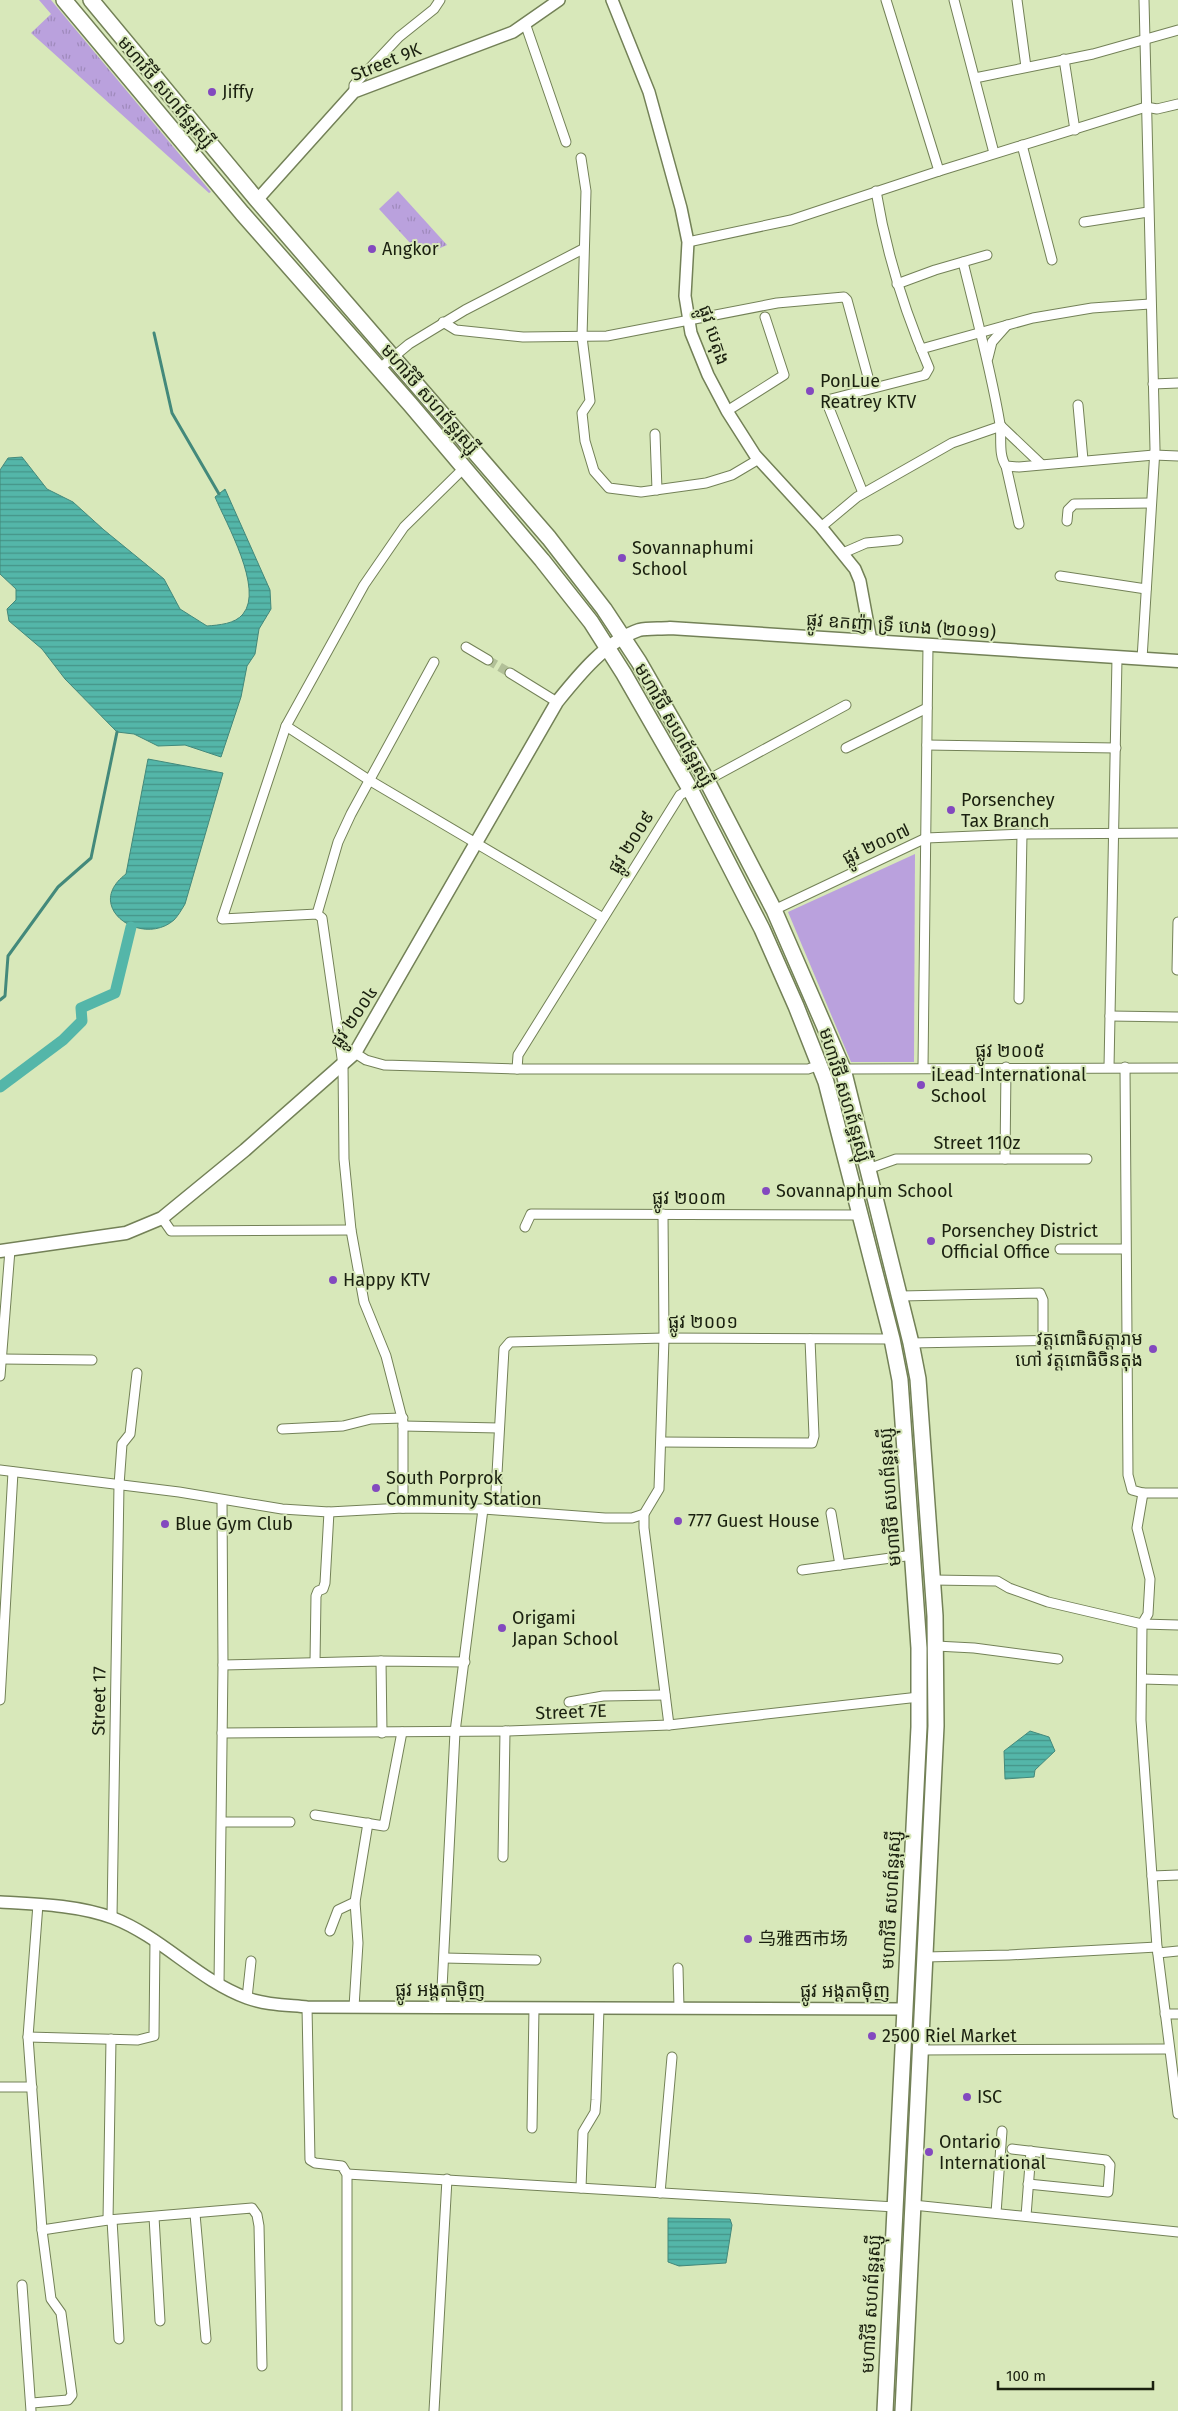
<svg xmlns="http://www.w3.org/2000/svg" width="1178" height="2411" viewBox="0 0 1178 2411" font-family="'Fira Sans','Noto Sans SC','Noto Sans Khmer',sans-serif">
	<style>
		.grass { fill: url(#grass-tufts) }
		.green { fill: #baa1dd }
		.water { fill: url(#water-rules); stroke: #43897b }
		.lines { fill: none; stroke-linecap: round; stroke-linejoin: round }
		.stream { stroke: #43897b; stroke-width: 3 }
		.canal { stroke: #54b6a9; stroke-width: 11 }
		.minor-tunnel { stroke: #b2c098; stroke-width: 9; stroke-dasharray: 9 4.5; stroke-linecap: butt }
		.minor-casing { stroke: #738157; stroke-width: 11 }
		.tertiary-casing { stroke: #738157; stroke-width: 14 }
		.secondary-casing { stroke: #738157; stroke-width: 15 }
		.trunk-casing { stroke: #738157; stroke-width: 18 }
		.minor { stroke: #fff; stroke-width: 9 }
		.tertiary { stroke: #fff; stroke-width: 11 }
		.secondary { stroke: #fff; stroke-width: 12 }
		.trunk { stroke: #fff; stroke-width: 15 }
		.poi-dot { fill: #8349bf; stroke: #d8e8ba; stroke-width: 2 }
		.labels { text-anchor: middle; dominant-baseline: central; stroke-width: 4; stroke-linejoin: round; paint-order: stroke }
		.street-label { font-size: 18px; fill: #1a200f; stroke: #d8e8ba }
		.poi-label { font-size: 18px; fill: #1a200f; stroke: #d8e8ba; text-anchor: start }
	</style>
	<defs>
		<pattern id="grass-tufts" width="24" height="20" patternUnits="userSpaceOnUse" patternTransform="scale(1.25)"><rect width="24" height="20" fill="#baa1dd"/><path d="M3 7l-1-3M5 7V3M7 7l1-3M15 17l-1-3M17 17v-4M19 17l1-3" fill="none" stroke="#9f8abc"/></pattern>
		<pattern id="water-rules" width="6" height="5" patternUnits="userSpaceOnUse" patternTransform="scale(1.25)"><rect width="6" height="5" fill="#54b6a9"/><path d="M0 2.5h6" fill="none" stroke="#459488"/></pattern>
	</defs>
	<rect width="100%" height="100%" fill="#d8e8ba"/>
	<g class="grass">
		<polygon points="39,0 51,0 211,192 209,193 31,33 51,14"/>
		<polygon points="398,191 447,245 422,256 379,209"/>
	</g>
	<polygon class="green" points="915,854 914,1062 851,1062 788,912"/>
	<g class="water">
		<path d="M22,457L47,489L73,502L104,530L164,579L180,609L207,626C219,625 235,624 243,614C264,589 226,523 215,497L225,489L270,590L271,609L259,629L255,654L247,666L241,697L221,757L185,745L158,746L134,734L117,732L65,679L42,649L9,621L7,609L16,600V589L0,574V470L8,458Z"/>
		<path d="M148,759L223,773L185,904C182,909 178,916 174,920C142,948 82,907 126,874Z"/>
		<polygon points="1030,1731 1049,1737 1055,1751 1035,1770 1034,1777 1005,1779 1004,1751"/>
		<polygon points="668,2218 730,2219 732,2225 726,2263 679,2266 668,2262"/>
	</g>
	<g class="lines">
		<g class="stream">
			<polyline points="154,333 172,413 219,494"/>
			<polyline points="0,1000 5,996 8,956 58,887 91,858 117,732"/>
		</g>
		<polyline class="canal" points="0,1087 63,1040 82,1021 81,1008 115,993 131,927"/>
		<polyline class="minor-tunnel" points="488,660 510,673"/>
		<g class="minor-casing">
			<g id="minor">
				<polyline points="886,0 939,171"/>
				<polyline points="954,0 994,153"/>
				<polyline points="1017,0 1026,67"/>
				<polyline points="525,23 566,142"/>
				<polyline points="1064,59 1075,130"/>
				<polyline points="975,78 1093,54 1178,30"/>
				<polyline points="354,92 354,85 399,37 434,9 440,0"/>
				<polyline points="1022,145 1052,260"/>
				<polyline points="581,158 586,191 582,337 590,401 582,413 585,441 594,471 609,488 641,492 706,483 732,475 759,459"/>
				<polyline points="1084,222 1148,212"/>
				<polyline points="688,242 791,220 939,171 1146,107 1157,109 1178,104"/>
				<path d="M963,262C976,315 991,370 1000,424C1002,437 998,455 1006,466L1019,467L1154,455L1178,456"/>
				<polyline points="897,284 935,270 987,255"/>
				<polyline points="443,322 456,330 523,337 607,336 777,303 844,297 847,300 871,388"/>
				<polyline points="921,349 1033,318 1092,308 1150,304"/>
				<polyline points="988,358 992,342 1007,325"/>
				<polyline points="379,369 409,344 465,310 583,249"/>
				<polyline points="1153,384 1178,383"/>
				<polyline points="1078,405 1083,460"/>
				<polyline points="727,411 784,375 765,317"/>
				<polyline points="1001,426 1041,464"/>
				<polyline points="655,434 657,490"/>
				<polyline points="1006,466 1019,524"/>
				<path d="M863,493L827,403L831,399L925,375L929,368C904,310 886,252 876,191"/>
				<polyline points="1067,521 1068,510 1074,504 1151,503"/>
				<polyline points="821,527 857,497 952,443 1001,426"/>
				<polyline points="843,553 866,543 898,540"/>
				<polyline points="1060,576 1146,589"/>
				<polyline points="466,647 488,660"/>
				<polyline points="1142,659 1155,449 1144,0"/>
				<polyline points="510,673 557,702"/>
				<polyline points="286,726 369,780 603,918"/>
				<polyline points="927,745 1116,748"/>
				<polyline points="846,748 927,708"/>
				<polyline points="774,910 926,838 1022,834 1178,833"/>
				<polyline points="317,914 338,842 351,814 434,662"/>
				<polyline points="1177,970 1178,922"/>
				<polyline points="1019,999 1022,834"/>
				<polyline points="1110,1016 1177,1017"/>
				<polyline points="355,1053 366,1060 384,1065 517,1069 808,1069 820,1065"/>
				<polyline points="923,1067 928,645"/>
				<polyline points="1109,1067 1117,658"/>
				<polyline points="1125,1067 1128,1475 1132,1490 1143,1493 1178,1493"/>
				<polyline points="517,1069 518,1055 680,795 846,705"/>
				<polyline points="843,1069 1178,1068"/>
				<polyline points="1005,1159 1006,1067"/>
				<polyline points="868,1169 896,1159 1087,1159"/>
				<polyline points="663,1214 664,1338 659,1489 644,1514 644,1528 669,1725"/>
				<polyline points="162,1218 171,1231 351,1230"/>
				<polyline points="525,1227 531,1214 861,1215"/>
				<polyline points="1060,1249 1125,1249"/>
				<polyline points="901,1296 1040,1293 1043,1300 1043,1340"/>
				<polyline points="911,1343 1126,1339"/>
				<polyline points="1,1359 92,1360"/>
				<polyline points="0,1376 10,1250"/>
				<polyline points="403,1426 499,1428"/>
				<polyline points="282,1429 343,1426 371,1419 403,1418"/>
				<polyline points="661,1442 812,1443 814,1436 810,1339"/>
				<polyline points="0,1470 179,1492 282,1509 329,1512 403,1508 483,1509 605,1518 632,1518 644,1514"/>
				<polyline points="1143,1493 1137,1528 1150,1579 1148,1614 1142,1624 1141,1720 1157,1947 1178,2114"/>
				<polyline points="403,1508 403,1422 386,1356 364,1302 351,1230 344,1159 343,1065 322,918 317,914 222,919 286,726 364,585 404,527 464,468"/>
				<polyline points="495,1509 504,1349 510,1342 664,1338 892,1339"/>
				<polyline points="831,1513 840,1565"/>
				<polyline points="802,1570 913,1555"/>
				<polyline points="933,1580 997,1581 1009,1588 1048,1602 1142,1624 1178,1625"/>
				<polyline points="936,1646 974,1648 1058,1659"/>
				<polyline points="381,1661 382,1733"/>
				<polyline points="315,1662 316,1596 318,1591 323,1589 325,1583 329,1512"/>
				<polyline points="223,1665 381,1661 465,1662"/>
				<polyline points="1142,1679 1178,1680"/>
				<polyline points="0,1700 13,1472"/>
				<polyline points="569,1702 603,1696 665,1695"/>
				<polyline points="222,1733 505,1731 669,1725 919,1697"/>
				<polyline points="315,1815 384,1826 402,1732"/>
				<polyline points="222,1822 290,1822"/>
				<polyline points="503,1857 505,1731"/>
				<polyline points="1152,1876 1178,1875"/>
				<polyline points="112,1917 119,1485 122,1444 130,1434 137,1373"/>
				<polyline points="330,1931 338,1910 355,1902"/>
				<polyline points="1158,1953 1178,1951"/>
				<polyline points="925,1957 1009,1955 1157,1947"/>
				<polyline points="444,1958 536,1960"/>
				<polyline points="678,1968 679,2008"/>
				<polyline points="219,1984 223,1665 222,1500"/>
				<polyline points="247,1998 251,1961"/>
				<polyline points="307,2007 310,2160 315,2163 342,2166 347,2174 347,2411"/>
				<polyline points="354,2007 358,1943 355,1902 368,1823"/>
				<polyline points="441,2008 455,1732 483,1509"/>
				<polyline points="1165,2014 1178,2014"/>
				<polyline points="28,2037 138,2040 154,2036 155,1940"/>
				<polyline points="920,2050 1169,2049"/>
				<polyline points="0,2087 32,2087"/>
				<polyline points="532,2128 534,2008"/>
				<polyline points="1012,2149 1106,2160 1110,2165 1108,2192 1028,2184"/>
				<polyline points="347,2174 895,2207"/>
				<polyline points="581,2188 583,2132 595,2112 596,2100 599,2008"/>
				<polyline points="660,2193 672,2057"/>
				<polyline points="913,2205 1178,2232"/>
				<polyline points="996,2213 1002,2131"/>
				<polyline points="195,2214 206,2339"/>
				<polyline points="1026,2216 1031,2151"/>
				<polyline points="154,2217 160,2321"/>
				<polyline points="108,2220 111,2039"/>
				<polyline points="112,2220 119,2339"/>
				<polyline points="42,2230 108,2220 252,2208 257,2215 259,2226 262,2366"/>
				<polyline points="22,2285 31,2411"/>
				<polyline points="32,2403 68,2400 72,2395 61,2313 51,2299 42,2230 28,2037 38,1904"/>
				<polyline points="434,2411 447,2179"/>
			</g>
		</g>
		<g class="tertiary-casing">
			<g id="tertiary">
				<polyline points="612,0 649,92 681,208 688,242 685,296 691,333 708,375 727,411 755,455 821,527 855,569 860,581 871,641"/>
				<polyline points="257,200 354,92 513,32 559,0"/>
				<path d="M0,1902C37,1904 78,1905 113,1918C162,1937 198,1980 247,1998C266,2005 287,2005 307,2007L905,2009"/>
			</g>
		</g>
		<g class="secondary-casing">
			<path id="secondary" d="M0,1251L126,1233L162,1218L245,1150L355,1053L557,702C578,676 606,641 639,630C648,628 660,629 670,628L1178,661"/>
		</g>
		<g class="trunk-casing">
			<g id="trunk">
				<polyline points="64,0 242,213 410,404 542,560 591,622 624,674 690,789 762,929 796,1006 826,1082 892,1339 900,1380 919,1648 919,1727 885,2411"/>
				<polyline points="91,0 257,200 549,538 604,609 639,662 706,779 774,910 843,1069 911,1343 918,1379 935,1616 936,1726 903,2411"/>
			</g>
		</g>
		<use href="#minor" class="minor"/>
		<use href="#tertiary" class="tertiary"/>
		<use href="#secondary" class="secondary"/>
		<use href="#trunk" class="trunk"/>
	</g>
	<g class="poi-dot">
		<circle cx="212" cy="92" r="5"/>
		<circle cx="372" cy="249" r="5"/>
		<circle cx="810" cy="391" r="5"/>
		<circle cx="622" cy="558" r="5"/>
		<circle cx="951" cy="810" r="5"/>
		<circle cx="921" cy="1085" r="5"/>
		<circle cx="766" cy="1191" r="5"/>
		<circle cx="931" cy="1241" r="5"/>
		<circle cx="333" cy="1280" r="5"/>
		<circle cx="1153" cy="1349" r="5"/>
		<circle cx="376" cy="1488" r="5"/>
		<circle cx="678" cy="1521" r="5"/>
		<circle cx="165" cy="1524" r="5"/>
		<circle cx="502" cy="1628" r="5"/>
		<circle cx="748" cy="1939" r="5"/>
		<circle cx="872" cy="2036" r="5"/>
		<circle cx="967" cy="2097" r="5"/>
		<circle cx="929" cy="2152" r="5"/>
	</g>
	<g class="labels">
		<g class="street-label">
			<text transform="translate(386 62) rotate(-22)">Street 9K</text>
			<text transform="translate(166 92) rotate(50)">មហាវិថី សហព័ន្ធរុស្ស៊ី</text>
			<text transform="translate(714 335) rotate(72)">ផ្លូវ បេតុង</text>
			<text transform="translate(430 399) rotate(49)">មហាវិថី សហព័ន្ធរុស្ស៊ី</text>
			<text transform="translate(901 626) rotate(4)">ផ្លូវ ឧកញ៉ា ទ្រី ហេង (២០១១)</text>
			<text transform="translate(674 725) rotate(60)">មហាវិថី សហព័ន្ធរុស្ស៊ី</text>
			<text transform="translate(631 842) rotate(-58)">ផ្លូវ ២០០៩</text>
			<text transform="translate(876 844) rotate(-25)">ផ្លូវ ២០០៧</text>
			<text transform="translate(354 1017) rotate(-56)">ផ្លូវ ២០០៤</text>
			<text x="1010" y="1051">ផ្លូវ ២០០៥</text>
			<text transform="translate(845 1095) rotate(73)">មហាវិថី សហព័ន្ធរុស្ស៊ី</text>
			<text x="977" y="1143">Street 110z</text>
			<text x="689" y="1198">ផ្លូវ ២០០៣</text>
			<text x="703" y="1322">ផ្លូវ ២០០១</text>
			<text transform="translate(890 1497) rotate(-94)">មហាវិថី សហព័ន្ធរុស្ស៊ី</text>
			<text transform="translate(99 1701) rotate(-89)">Street 17</text>
			<text transform="translate(571 1712) rotate(-2)">Street 7E</text>
			<text transform="translate(891 1900) rotate(-87)">មហាវិថី សហព័ន្ធរុស្ស៊ី</text>
			<text x="440" y="1990">ផ្លូវ អង្តតាម៉ិញ</text>
			<text x="845" y="1991">ផ្លូវ អង្តតាម៉ិញ</text>
			<text transform="translate(871 2304) rotate(-87)">មហាវិថី សហព័ន្ធរុស្ស៊ី</text>
		</g>
		<g class="poi-label">
			<text x="222" y="92">Jiffy</text>
			<text x="382" y="249">Angkor</text>
			<text x="820" y="381">PonLue<tspan x="820" dy="21">Reatrey KTV</tspan></text>
			<text x="632" y="548">Sovannaphumi<tspan x="632" dy="21">School</tspan></text>
			<text x="961" y="800">Porsenchey<tspan x="961" dy="21">Tax Branch</tspan></text>
			<text x="931" y="1075">iLead International<tspan x="931" dy="21">School</tspan></text>
			<text x="776" y="1191">Sovannaphum School</text>
			<text x="941" y="1231">Porsenchey District<tspan x="941" dy="21">Official Office</tspan></text>
			<text x="343" y="1280">Happy KTV</text>
			<text x="1143" y="1339" text-anchor="end">វត្តពោធិសត្តារាម<tspan x="1143" dy="21">ហៅ វត្តពោធិចិនតុង</tspan></text>
			<text x="386" y="1478">South Porprok<tspan x="386" dy="21">Community Station</tspan></text>
			<text x="688" y="1521">777 Guest House</text>
			<text x="175" y="1524">Blue Gym Club</text>
			<text x="512" y="1618">Origami<tspan x="512" dy="21">Japan School</tspan></text>
			<text x="758" y="1939">乌雅西市场</text>
			<text x="882" y="2036">2500 Riel Market</text>
			<text x="977" y="2097">ISC</text>
			<text x="939" y="2142">Ontario<tspan x="939" dy="21">International</tspan></text>
		</g>
	</g>
	<path d="M998 2381v8h155v-8" fill="none" stroke="#1a200f" stroke-width="2.5"/>
	<text x="1006" y="2381" font-size="15" fill="#1a200f" stroke="#d8e8ba" stroke-width="4" paint-order="stroke">100 m</text>
</svg>
